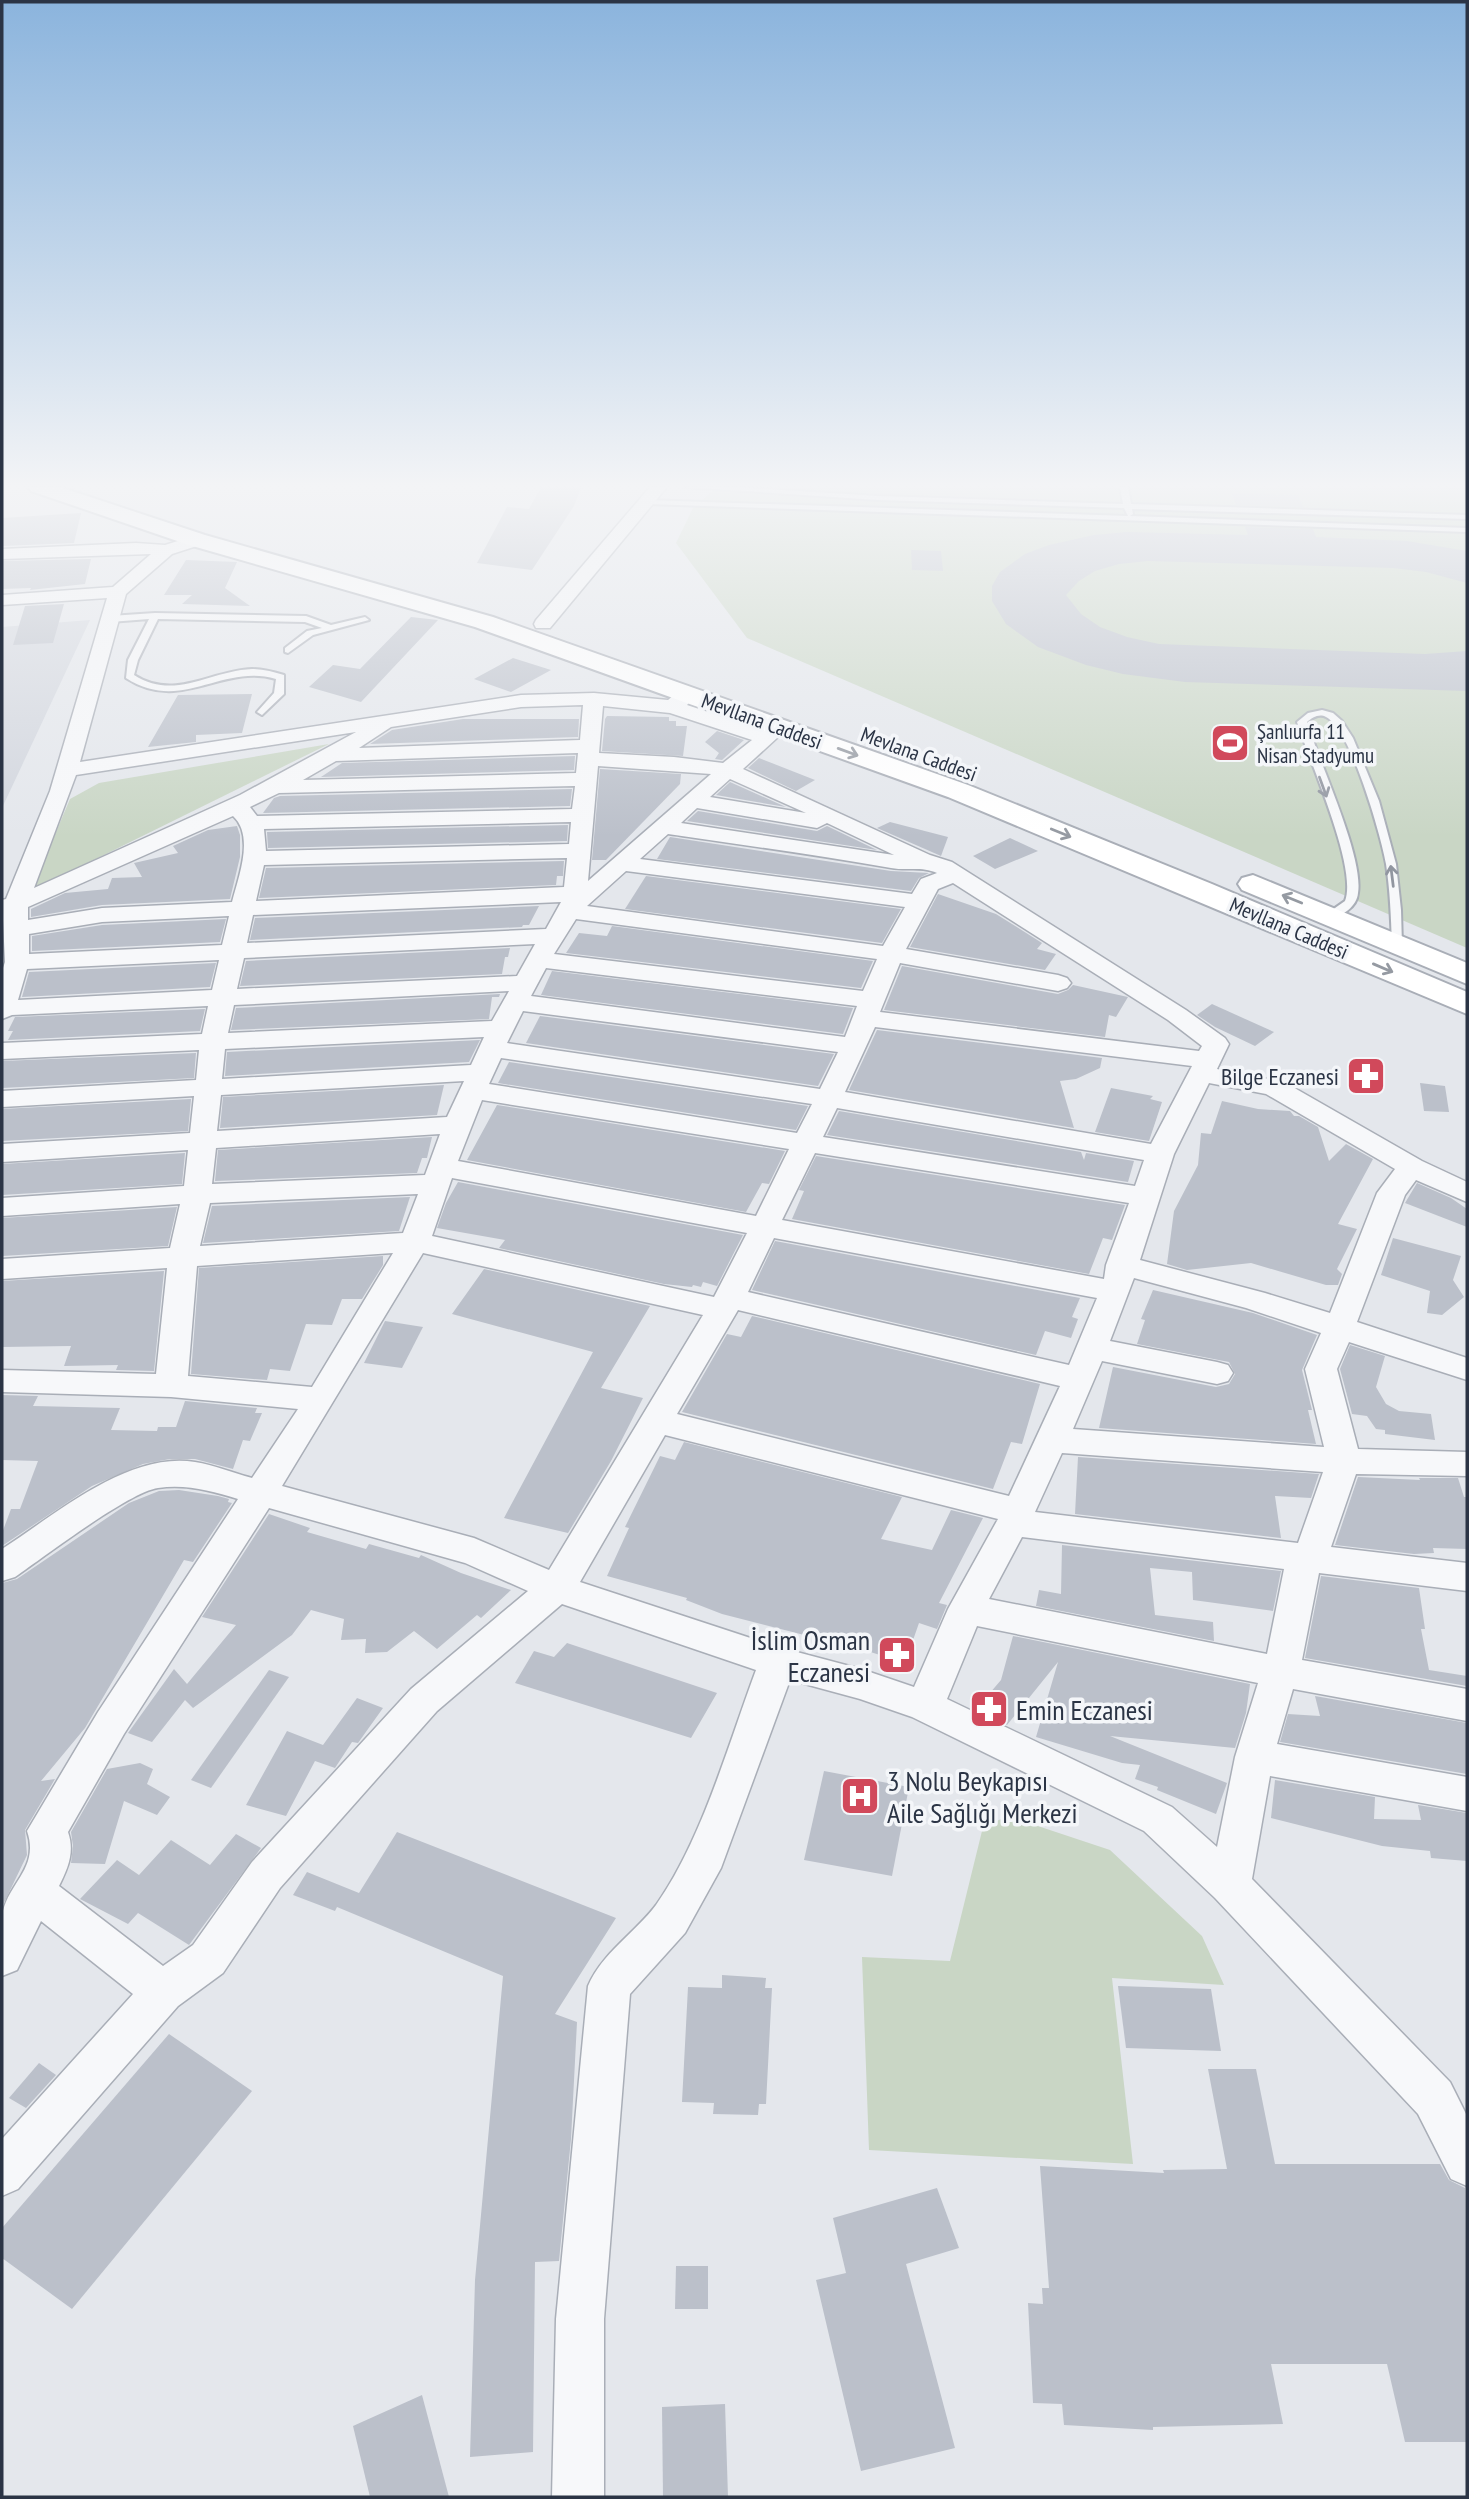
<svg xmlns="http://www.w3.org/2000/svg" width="1469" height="2499" viewBox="0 0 1469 2499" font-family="'PT Sans Narrow',sans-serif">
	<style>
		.built { fill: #d2d6de }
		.green { fill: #c9d6c5 }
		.building { fill: #bbc0ca }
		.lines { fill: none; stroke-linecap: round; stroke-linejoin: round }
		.lane-casing { stroke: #a9aeb7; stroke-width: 4 }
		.street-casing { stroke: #a9aeb7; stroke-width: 3 }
		.secondary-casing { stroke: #a9aeb7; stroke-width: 4 }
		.lane { fill: #f7f8fa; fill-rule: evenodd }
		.street { fill: #f7f8fa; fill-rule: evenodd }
		.secondary { fill: #fff; fill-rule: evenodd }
		.oneway { stroke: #959aa2 }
		.oneway2 { stroke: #9196a0 }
		.labels { text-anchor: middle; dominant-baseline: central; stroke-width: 7; stroke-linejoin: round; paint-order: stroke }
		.far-street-label { font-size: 21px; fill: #2b3445; stroke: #f4f6f9 }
		.far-poi-label { font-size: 21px; fill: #2b3445; stroke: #f4f6f9; text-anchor: start }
		.poi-label { font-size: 24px; fill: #2b3445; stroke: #f4f6f9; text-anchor: end }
		.near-poi-label { font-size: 28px; fill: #2b3445; stroke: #f4f6f9; text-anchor: start }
	</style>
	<rect width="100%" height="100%" fill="#e4e7ec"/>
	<polygon class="built" points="90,620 2,808 2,627"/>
	<g class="green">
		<polygon points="717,487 1467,487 1467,948 747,638 676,543 693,508"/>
		<polygon points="329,744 31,891 70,799 99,783"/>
		<polygon points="1008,1816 1110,1850 1202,1936 1224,1985 1112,1978 1133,2164 869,2150 862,1957 950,1961 983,1827"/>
	</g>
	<g class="building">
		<polygon points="541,487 581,487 574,506 532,570 477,563 507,507 529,509"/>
		<polygon points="1232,494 1298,495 1303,507 1236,505"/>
		<polygon points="81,513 74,543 2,546 2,518"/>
		<polygon points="1245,527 1313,529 1316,537 1407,541 1467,551 1467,583 1426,572 1393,568 1148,561 1119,564 1095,571 1079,581 1066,595 1081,614 1100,627 1127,637 1159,644 1425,654 1467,651 1467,691 1185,682 1123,674 1086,665 1038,647 1006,624 992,601 992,586 1000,572 1025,554 1049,545 1094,535 1127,532 1248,535"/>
		<polygon points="911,550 941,551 943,571 912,570"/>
		<polygon points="91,559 85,584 30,590 31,588 2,589 2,561"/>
		<polygon points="186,560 237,562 225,588 250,606 182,604 192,595 164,595"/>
		<polygon points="64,604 53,643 13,645 25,606"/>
		<polygon points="411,617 438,620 361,702 309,687 333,665 360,669"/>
		<polygon points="513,658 551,670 511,692 474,679"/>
		<polygon points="252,694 242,733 196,735 196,742 148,747 178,695"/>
		<polygon points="607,716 669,717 669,721 676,721 676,726 687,726 683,756 602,751 605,719"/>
		<polygon points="463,719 579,719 578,737 370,744 392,730"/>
		<polygon points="717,731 744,740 722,760 715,759 719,753 705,742"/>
		<polygon points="575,756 574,770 321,777 342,763"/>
		<polygon points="759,758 815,780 796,791 748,768"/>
		<polygon points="600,769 681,774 680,784 606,860 592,860"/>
		<polygon points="730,782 786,807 716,795"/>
		<polygon points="572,789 570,806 263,813 274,798 280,796"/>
		<polygon points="698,811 817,831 827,826 877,850 687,821"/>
		<polygon points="890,822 948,837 941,856 877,828"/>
		<polygon points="568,825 567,841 268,848 267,832"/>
		<polygon points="237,826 240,835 240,857 230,899 102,905 31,917 31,909 65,893 108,889 112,878 142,877 134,863 178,853 173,846 208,830"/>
		<polygon points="670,837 891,871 929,873 919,878 911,891 657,859"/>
		<polygon points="1010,838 1038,851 995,869 973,856"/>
		<polygon points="564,861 563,876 557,876 556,885 259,898 266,868"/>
		<polygon points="646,876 901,909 882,943 625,909"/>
		<polygon points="938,894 996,914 1042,943 1037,949 1056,954 1045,970 910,947"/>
		<polygon points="539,906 529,925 523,925 522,927 250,940 255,918"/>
		<polygon points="226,919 220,942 32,951 32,936 102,925"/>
		<polygon points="612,926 873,961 861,988 566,953 579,933 607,936"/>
		<polygon points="510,948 508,957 505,957 502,974 240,986 246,961"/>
		<polygon points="216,963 210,987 22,997 29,972"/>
		<polygon points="902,966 1058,994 1068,990 1073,985 1128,997 1116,1017 1109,1015 1105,1037 884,1010"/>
		<polygon points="552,971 853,1008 843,1034 541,995"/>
		<polygon points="500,994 499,997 492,997 489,1019 231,1030 236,1008"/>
		<polygon points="1212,1004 1274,1032 1255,1046 1215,1027 1197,1015"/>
		<polygon points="205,1009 200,1031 8,1040 13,1031 8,1031 15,1017"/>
		<polygon points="540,1016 834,1054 818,1086 526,1043"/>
		<polygon points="877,1030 1102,1058 1100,1068 1076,1079 1060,1081 1074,1128 849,1090"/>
		<polygon points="480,1040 469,1062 225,1076 227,1052"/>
		<polygon points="196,1053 194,1078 2,1088 2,1061"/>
		<polygon points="509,1062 808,1106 796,1130 498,1083"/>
		<polygon points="1420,1083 1445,1086 1449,1112 1424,1111"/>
		<polygon points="444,1085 437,1115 220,1128 223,1097"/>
		<polygon points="1111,1088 1153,1096 1150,1099 1162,1102 1149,1141 1095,1132"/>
		<polygon points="191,1099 188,1131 2,1141 2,1109"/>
		<polygon points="1222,1101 1258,1109 1290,1111 1294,1116 1299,1116 1318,1127 1329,1161 1346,1144 1373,1159 1338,1224 1357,1229 1337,1269 1342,1274 1338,1285 1326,1285 1251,1263 1187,1270 1167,1264 1174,1211 1198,1165 1201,1133 1211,1134"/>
		<polygon points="497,1105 785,1151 769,1184 762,1183 746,1212 467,1160"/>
		<polygon points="839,1111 1081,1152 1084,1160 1086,1153 1134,1161 1128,1182 827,1135"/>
		<polygon points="432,1137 427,1158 422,1158 417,1173 215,1181 218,1150"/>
		<polygon points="185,1153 182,1184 2,1195 2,1164"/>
		<polygon points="816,1156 1125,1205 1112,1240 1103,1238 1089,1274 792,1219 804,1191 799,1190"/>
		<polygon points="458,1182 743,1235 717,1286 703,1282 701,1287 693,1285 692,1287 664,1284 499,1248 505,1240 437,1228 446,1203"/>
		<polygon points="1417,1183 1451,1198 1467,1209 1467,1227 1405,1203"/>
		<polygon points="410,1197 399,1231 203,1243 212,1206"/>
		<polygon points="177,1207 168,1246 2,1256 2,1218"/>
		<polygon points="1393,1238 1461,1256 1453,1280 1464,1297 1442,1315 1427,1313 1430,1291 1381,1275"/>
		<polygon points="775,1241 1080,1298 1072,1317 1078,1319 1071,1338 1045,1331 1036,1355 752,1290"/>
		<polygon points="383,1256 383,1265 362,1299 342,1299 332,1325 306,1324 290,1371 270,1369 267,1380 191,1374 199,1268"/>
		<polygon points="484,1269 650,1306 601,1388 643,1398 611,1461 568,1533 504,1518 593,1352 452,1314"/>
		<polygon points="164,1271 154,1371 116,1370 118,1365 64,1366 71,1346 2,1347 2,1281"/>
		<polygon points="1153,1290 1253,1313 1317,1335 1302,1370 1312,1410 1308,1410 1316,1444 1099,1428 1113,1367 1216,1387 1229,1384 1235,1374 1229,1362 1137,1344 1145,1320 1141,1319"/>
		<polygon points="752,1316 1040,1384 1022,1444 1011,1442 993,1489 682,1412 727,1334 741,1337"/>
		<polygon points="385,1321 423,1327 402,1368 364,1363"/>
		<polygon points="1350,1345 1385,1356 1376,1387 1386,1404 1399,1411 1431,1414 1435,1440 1385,1434 1385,1430 1376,1429 1367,1416 1352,1414 1340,1369"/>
		<polygon points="2,1395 38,1396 33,1406 120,1408 111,1430 157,1431 158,1427 176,1427 185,1401 257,1408 255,1413 262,1413 250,1441 243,1440 233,1469 195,1459 170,1459 143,1464 92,1486 2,1546 2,1533 11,1509 20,1509 38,1461 2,1460"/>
		<polygon points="684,1442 902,1497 881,1539 932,1550 951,1510 983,1518 939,1603 947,1605 937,1629 919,1623 905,1663 817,1635 816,1638 722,1614 686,1600 687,1598 607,1576 629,1528 625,1527 660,1456 675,1460"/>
		<polygon points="1078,1457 1319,1474 1311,1498 1275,1496 1281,1538 1075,1514"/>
		<polygon points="1358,1477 1420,1480 1419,1478 1458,1478 1464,1497 1467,1497 1467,1549 1433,1548 1434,1553 1414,1554 1335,1545"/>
		<polygon points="179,1490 218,1496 229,1499 228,1502 232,1503 193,1562 184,1560 85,1728 41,1781 55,1779 25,1830 27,1855 2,1907 2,1583 17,1579 129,1503 159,1491"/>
		<polygon points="269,1514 310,1528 307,1532 366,1549 369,1544 419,1558 421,1555 461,1573 511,1590 481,1618 477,1615 437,1649 414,1631 387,1652 365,1653 366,1639 341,1640 344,1619 311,1610 292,1635 193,1708 185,1700 152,1742 128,1733 174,1669 187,1684 236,1625 202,1617"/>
		<polygon points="1062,1545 1281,1571 1273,1611 1193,1600 1192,1572 1150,1568 1155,1615 1213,1622 1214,1641 1036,1606 1039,1590 1061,1594"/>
		<polygon points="1321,1576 1419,1588 1425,1629 1421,1629 1429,1670 1467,1676 1467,1686 1305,1658"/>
		<polygon points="1013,1636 1250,1684 1246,1713 1235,1748 1110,1736 1227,1783 1216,1814 1157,1790 1158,1787 1135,1779 1140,1765 1122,1763 1036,1737 1058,1662 1007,1725 977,1708 1001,1680"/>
		<polygon points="567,1643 717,1693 691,1738 515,1683 534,1651 554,1657"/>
		<polygon points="269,1670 289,1677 211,1788 191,1780"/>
		<polygon points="1315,1696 1467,1723 1467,1774 1280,1742 1288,1714 1320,1716"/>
		<polygon points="357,1698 383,1708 358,1743 352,1742 335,1768 315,1761 286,1816 246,1805 287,1731 323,1745"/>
		<polygon points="140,1763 153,1769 147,1784 170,1797 157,1815 124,1801 105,1864 71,1863 73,1846 71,1832 107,1769"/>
		<polygon points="824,1771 909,1787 892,1876 804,1860"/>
		<polygon points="1275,1780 1375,1797 1374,1819 1421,1820 1418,1805 1467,1813 1467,1861 1431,1858 1430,1851 1382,1846 1271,1818"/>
		<polygon points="397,1832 616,1918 555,2014 577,2022 571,2139 559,2261 535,2262 533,2452 470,2457 475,2280 503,1976 337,1907 335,1911 293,1895 307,1872 359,1893"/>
		<polygon points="236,1834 261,1848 189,1945 138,1913 128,1924 80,1899 117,1860 139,1875 171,1840 210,1865"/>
		<polygon points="722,1975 766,1978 765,1988 772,1988 766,2104 759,2104 758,2115 713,2114 714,2103 682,2102 688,1987 722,1988"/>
		<polygon points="1118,1986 1211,1989 1221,2051 1126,2048"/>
		<polygon points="169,2034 252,2091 72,2309 2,2258 2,2228"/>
		<polygon points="39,2063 56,2075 26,2108 9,2098"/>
		<polygon points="1208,2069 1256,2069 1275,2164 1440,2164 1449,2180 1465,2188 1467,2442 1405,2442 1387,2364 1271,2364 1283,2424 1153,2427 1153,2430 1064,2425 1062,2404 1033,2403 1028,2303 1043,2304 1042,2288 1049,2288 1040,2166 1164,2173 1163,2170 1227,2169"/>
		<polygon points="937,2188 959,2248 906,2264 955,2448 861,2471 816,2280 846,2273 833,2218"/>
		<polygon points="676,2266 708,2266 708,2309 675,2309"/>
		<polygon points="422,2395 449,2497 370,2497 353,2426"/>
		<polygon points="725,2404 728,2497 663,2497 662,2407"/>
	</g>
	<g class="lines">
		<g class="lane-casing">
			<g id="lane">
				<polygon points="684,487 733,487 878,496 1123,504 1120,487 1128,487 1131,504 1467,515 1467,519 1132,509 1133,514 1130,516 1467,528 1467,532 647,504 643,502 647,500 1128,516 1124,508 878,500"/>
				<path d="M155,613L306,616L331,625L365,617L369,620L313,635L288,653L285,652V648L307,631L322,628L305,622L158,619L138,660L134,675C175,701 209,671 252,669C263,669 274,672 284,675V694L262,715L257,712L274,693L276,679C221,663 182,714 126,678L128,660L149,619L110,622L106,619L110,616Z"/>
				<path d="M1322,710L1333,713L1342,721L1353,738L1379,801L1396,864L1401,910L1402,946H1394L1392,944C1391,917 1390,890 1386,864C1381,836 1351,729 1326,717C1319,713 1312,718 1307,722C1319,762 1364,857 1358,893C1357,907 1340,919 1327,917L1325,915L1345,901C1358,868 1309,760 1297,722L1308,713Z"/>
			</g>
		</g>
		<g class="street-casing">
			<g id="street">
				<polygon points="650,487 667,487 550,628 536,628 534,624 536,620"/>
				<path d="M197,535L206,540L203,544L172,554L126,594L80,762L521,695L594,693L668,700L680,690H694L697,694L687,705L774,734L777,738L743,769L930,855L952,862L1186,1010L1225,1038L1229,1044L1217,1069L1284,1082L1422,1161L1467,1182V1202L1416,1180L1405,1195L1357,1322L1467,1358V1380L1349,1342L1337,1369L1358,1449L1467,1452V1476L1356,1474L1331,1547L1467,1563V1591L1319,1573L1302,1660L1467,1689V1721L1293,1689L1277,1744L1467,1777V1811L1270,1776L1252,1879L1450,2082L1467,2116V2186L1451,2179L1418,2114L1215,1898L1144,1831L912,1717L860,1699L790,1680L721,1868L685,1933L630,1994L604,2319V2497H552L556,2319L588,1986C602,1953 635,1933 656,1905C702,1840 728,1745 756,1670L562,1604L437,1711L280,1888L223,1973L178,2006L18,2189L2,2196V2139L133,1994L41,1921L17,1970L2,1976C2,1957 0,1934 2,1916C7,1883 40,1869 27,1831L98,1712L238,1499C211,1491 187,1484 158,1488C129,1492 44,1557 15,1577L2,1581V1549C55,1515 128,1451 195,1462C214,1465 233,1473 252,1478L298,1409L171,1397L2,1392V1370L156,1374L167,1268L2,1279V1259L170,1248L180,1204L2,1216V1198L184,1186L188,1150L2,1162V1144L190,1133L194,1096L2,1107V1091L196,1080L199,1050L2,1059V1043L202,1034L208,1006L12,1015L2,1019V971L5,962L2,900L6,899L50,791L107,598L2,605V595L113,587L151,554L2,559V549L136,543L165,545ZM583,705L580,740L359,748L391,727L521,707ZM603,706L670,713L752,740L723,763L674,757L599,753ZM356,732L240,795L34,888L76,775ZM578,753L576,773L303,780L336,761ZM598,766L711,774L588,881ZM730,779L806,813L710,797ZM575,786L572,809L257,816L250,807L279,793ZM697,808L817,828L827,823L894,855L681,823ZM233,816C255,836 238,878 232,902L102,908L28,920V907ZM571,822L569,844L266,851L264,829ZM668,834C743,845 817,855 891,868C908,871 921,866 937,873L921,879L912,894L640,859ZM567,858L564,887L256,901L264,865ZM626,871L905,907L883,946L587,906ZM953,883L1168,1020L1202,1046L1199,1051L880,1012L900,963L1058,991L1067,988L1071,983L1067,978L1058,975L906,949L938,889ZM561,902L546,929L247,943L253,915ZM229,916L222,945L29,954V934L102,922ZM576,919L877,959L863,991L554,954ZM535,944L517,976L237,989L244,958ZM219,960L212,990L18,1000L27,969ZM546,968L857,1006L845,1037L531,996ZM509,991L492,1021L228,1033L234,1005ZM523,1011L838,1052L820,1089L507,1043ZM875,1027L1192,1066L1151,1144L845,1092ZM484,1037L471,1065L222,1079L225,1049ZM501,1058L812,1104L797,1133L489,1084ZM464,1081L447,1117L217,1131L221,1095ZM1209,1083L1266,1094L1395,1169L1377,1193L1330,1313L1265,1293L1140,1260L1174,1154ZM482,1100L789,1149L756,1216L458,1161ZM837,1108L1144,1160L1135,1186L823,1137ZM440,1134L425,1175L212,1184L216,1148ZM815,1153L1129,1203L1106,1265L1104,1279L782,1220ZM452,1178L747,1233L714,1297L432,1236ZM418,1194L403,1233L200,1246L210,1203ZM774,1238L1097,1298L1069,1365L748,1292ZM393,1253L312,1387L188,1376L197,1266ZM423,1253L703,1315L549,1570L474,1538L282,1486ZM1134,1278L1246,1308L1321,1333L1305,1369L1324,1447L1073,1429L1102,1361L1217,1384L1228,1381L1233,1373L1228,1365L1217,1362L1110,1341ZM738,1310L1060,1386L1009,1496L677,1414ZM665,1435L998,1519L948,1609L914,1687L861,1669L778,1647L580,1582ZM1062,1453L1323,1472L1298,1543L1035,1512ZM269,1508L465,1563L528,1591L411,1689L252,1862L193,1945L163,1966L59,1886C68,1868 75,1852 68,1832L124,1734ZM1022,1537L1284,1569L1267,1654L989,1599ZM977,1626L1258,1683L1235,1757L1217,1847L1172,1807L947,1699Z"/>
			</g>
		</g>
		<g class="secondary-casing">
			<g id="secondary">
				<polygon points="28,487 60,487 205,535 493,617 968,785 1212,884 1467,992 1467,1014 948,797 475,627 189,545 31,491"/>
				<polygon points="1253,875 1467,963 1467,984 1242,890 1238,884 1242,878"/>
			</g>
		</g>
		<use href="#lane" class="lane"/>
		<use href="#street" class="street"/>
		<use href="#secondary" class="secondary"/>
	</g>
	<defs><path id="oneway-shaft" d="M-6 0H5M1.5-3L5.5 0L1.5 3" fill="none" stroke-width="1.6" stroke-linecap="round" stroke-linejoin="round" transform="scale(1.75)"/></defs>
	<g class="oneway">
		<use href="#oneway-shaft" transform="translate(848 752) rotate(20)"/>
		<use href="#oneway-shaft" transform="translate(1061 833) rotate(22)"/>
		<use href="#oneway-shaft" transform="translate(1292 899) rotate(-158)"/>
		<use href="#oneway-shaft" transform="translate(1383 968) rotate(23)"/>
	</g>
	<g class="oneway2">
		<use href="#oneway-shaft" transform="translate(1323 787) rotate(70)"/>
		<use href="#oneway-shaft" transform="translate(1392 876) rotate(-97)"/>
	</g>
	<linearGradient id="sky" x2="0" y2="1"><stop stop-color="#8bb4dd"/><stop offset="0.58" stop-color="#f3f4f6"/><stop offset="1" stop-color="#f3f4f6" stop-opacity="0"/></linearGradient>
	<rect width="1469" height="837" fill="url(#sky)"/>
	<defs>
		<g id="stadium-square" transform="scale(2.0125)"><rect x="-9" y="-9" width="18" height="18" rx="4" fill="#d1495b" stroke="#f4f6f9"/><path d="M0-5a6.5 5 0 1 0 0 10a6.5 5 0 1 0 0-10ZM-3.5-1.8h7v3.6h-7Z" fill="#fff"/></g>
		<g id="pharmacy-square" transform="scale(2.0125)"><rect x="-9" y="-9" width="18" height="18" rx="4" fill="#d1495b" stroke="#f4f6f9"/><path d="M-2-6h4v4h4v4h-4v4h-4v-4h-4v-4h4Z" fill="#fff"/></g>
		<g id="hospital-square" transform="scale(2.0125)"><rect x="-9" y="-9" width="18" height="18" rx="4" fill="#d1495b" stroke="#f4f6f9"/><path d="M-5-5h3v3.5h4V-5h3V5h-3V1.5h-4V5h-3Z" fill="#fff"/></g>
	</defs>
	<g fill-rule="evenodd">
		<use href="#stadium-square" x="1230" y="743"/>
		<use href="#pharmacy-square" x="1366" y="1076"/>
		<use href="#pharmacy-square" x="897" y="1655"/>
		<use href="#pharmacy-square" x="989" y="1709"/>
		<use href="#hospital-square" x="860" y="1796"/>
	</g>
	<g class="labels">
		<g class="far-street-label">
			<text transform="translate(762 721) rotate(20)">Mevllana Caddesi</text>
			<text transform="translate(919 754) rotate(20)">Mevlana Caddesi</text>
			<text transform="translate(1289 928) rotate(23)">Mevllana Caddesi</text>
		</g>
		<g class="far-poi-label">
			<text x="1257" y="731">Şanlıurfa 11<tspan x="1257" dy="24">Nisan Stadyumu</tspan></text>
		</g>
		<g class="poi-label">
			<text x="1339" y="1076">Bilge Eczanesi</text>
		</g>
		<g class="near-poi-label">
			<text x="870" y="1639" text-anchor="end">İslim Osman<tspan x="870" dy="32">Eczanesi</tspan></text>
			<text x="1016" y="1709">Emin Eczanesi</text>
			<text x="887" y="1780">3 Nolu Beykapısı<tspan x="887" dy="32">Aile Sağlığı Merkezi</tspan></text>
		</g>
	</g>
	<rect width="1469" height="2499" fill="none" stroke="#2b3445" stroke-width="7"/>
</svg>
